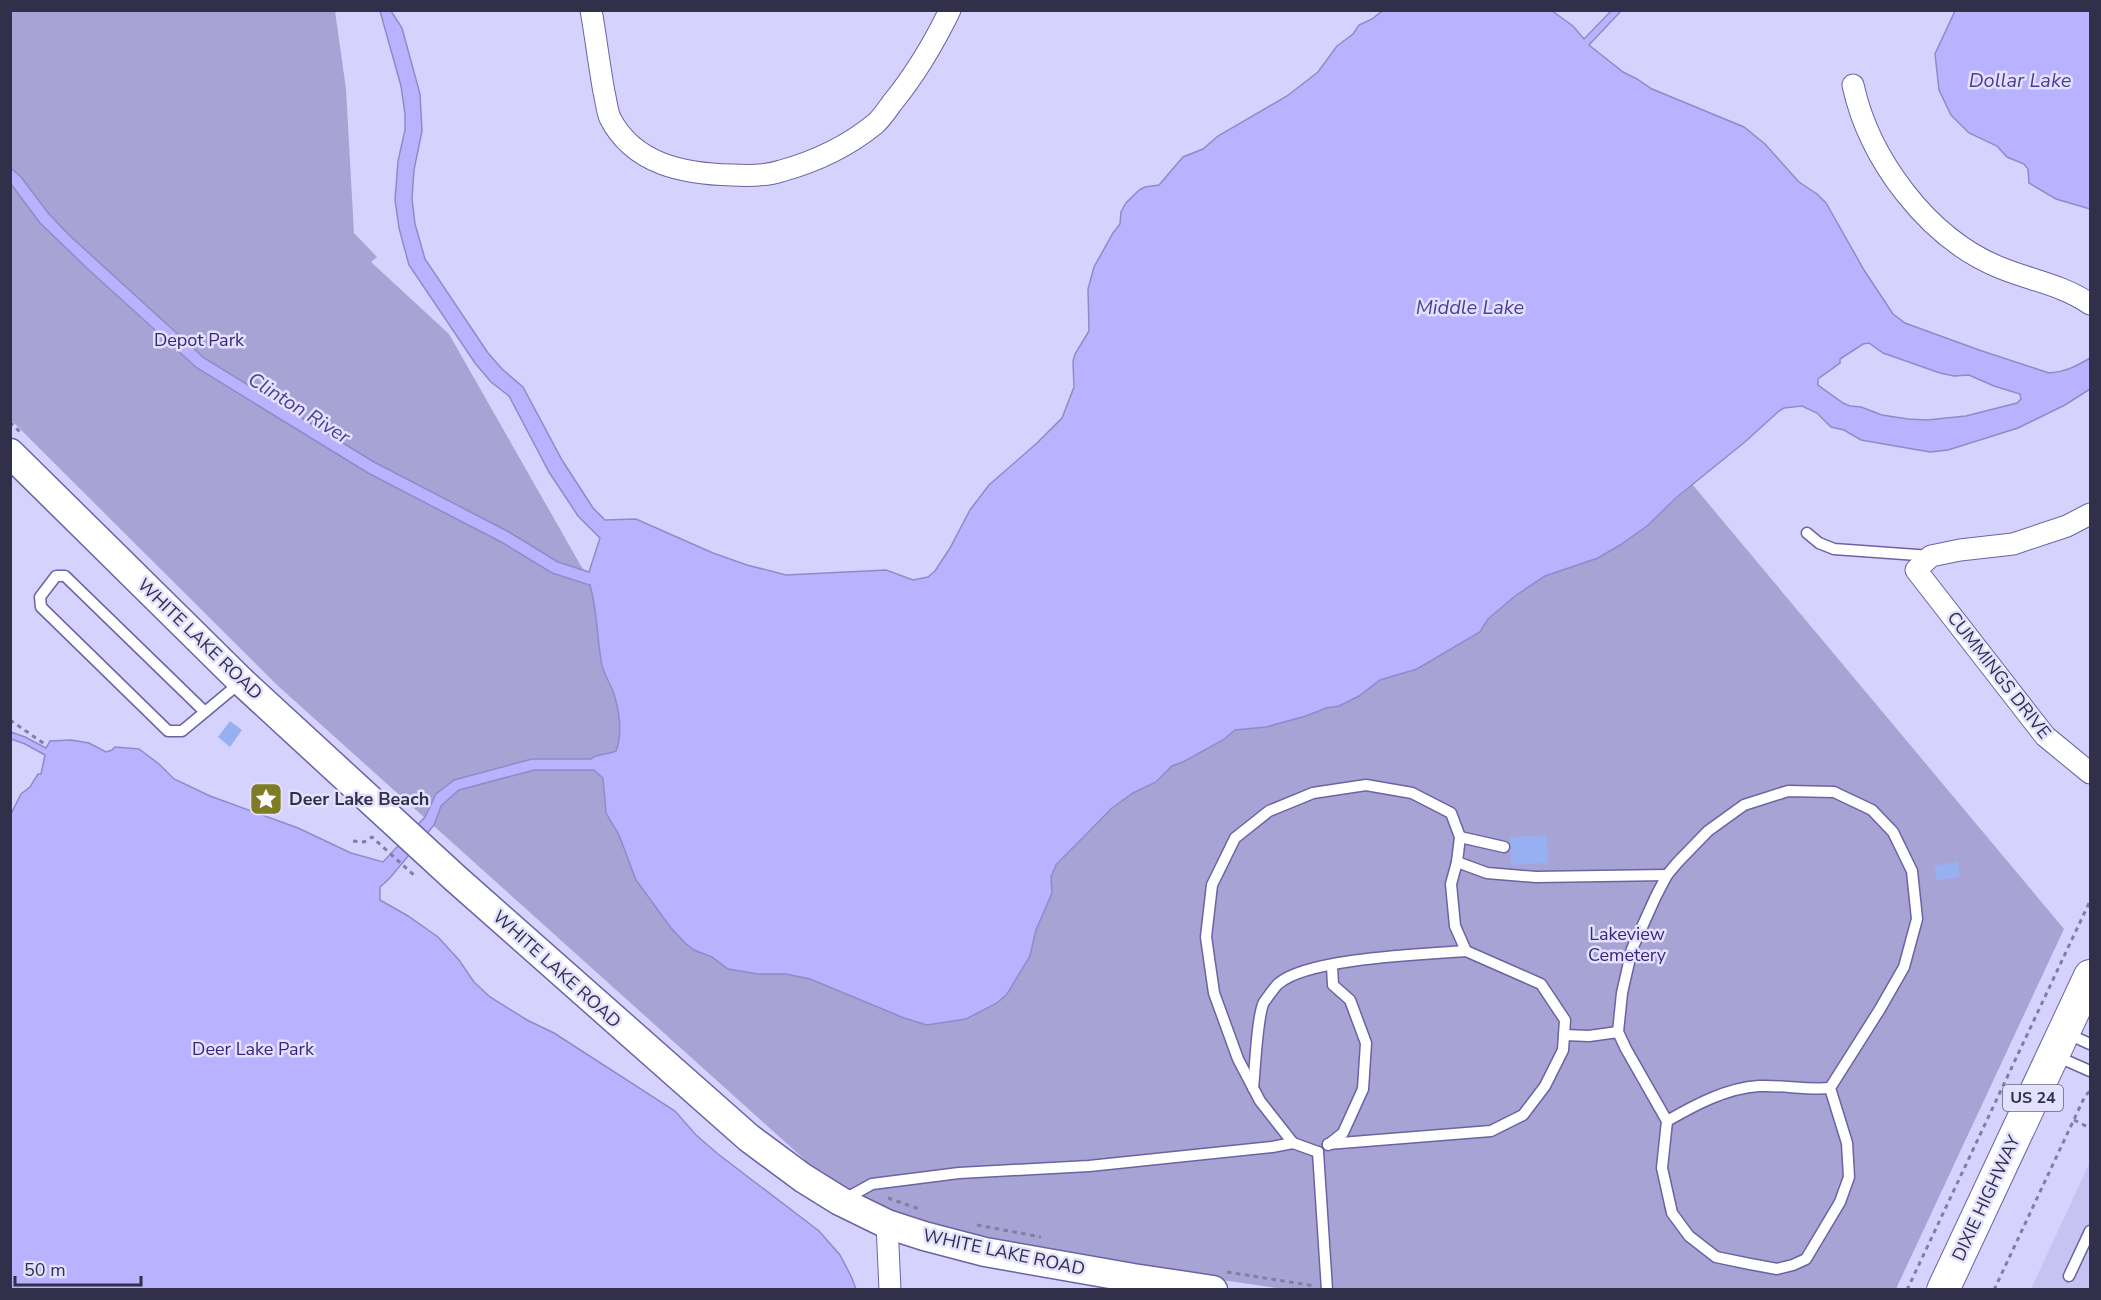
<svg xmlns="http://www.w3.org/2000/svg" width="2101" height="1300" viewBox="0 0 2101 1300" font-family="'Nunito Sans',sans-serif">
	<style>
		.built { fill: #c6c3f2 }
		.green { fill: #a7a3d5 }
		.water { fill: #b9b2fe; stroke: #908bc8; stroke-width: 1.5; fill-rule: evenodd }
		.building { fill: #97b0f1 }
		.lines { fill: none; stroke-linecap: round; stroke-linejoin: round }
		.lane-casing { stroke: #6b63a3; stroke-width: 13 }
		.street-casing { stroke: #6b63a3; stroke-width: 23 }
		.secondary-casing { stroke: #6b63a3; stroke-width: 31 }
		.primary-casing { stroke: #6b63a3; stroke-width: 34 }
		.path { stroke: #817ea1; stroke-width: 3; stroke-dasharray: 4.5 4.5; stroke-linecap: butt }
		.lane { stroke: #fff; stroke-width: 10 }
		.street { stroke: #fff; stroke-width: 21 }
		.secondary { stroke: #fff; stroke-width: 28 }
		.primary { stroke: #fff; stroke-width: 32 }
		.labels { text-anchor: middle; dominant-baseline: central; stroke-width: 5; stroke-linejoin: round; paint-order: stroke }
		.shield { fill: #e3e1fe; stroke: #676480; stroke-width: 1.5 }
		.shield-label { font-size: 16px; font-weight: bold; fill: #322f4a }
		.park-label { font-size: 18px; fill: #3b267c; stroke: #e3e1fe }
		.street-label { font-size: 18px; fill: #322f4a; stroke: #e3e1fe }
		.poi-label { font-size: 18px; font-weight: bold; fill: #322f4a; stroke: #e3e1fe; text-anchor: start }
		.water-label { font-size: 20px; font-style: italic; fill: #4f3e96; stroke: #e3e1fe }
	</style>
	<rect width="100%" height="100%" fill="#d5d2fd"/>
	<polygon class="built" points="2090,1162 2090,1289 2031,1289"/>
	<polygon class="green" points="10,11 335,11 346,89 354,233 377,257 371,262 449,334 581,566 905,1018 927,1025 966,1019 997,1003 1007,994 1030,956 1036,930 1052,893 1051,877 1056,866 1112,808 1133,793 1156,782 1172,766 1183,762 1223,740 1235,730 1266,727 1306,716 1326,708 1339,706 1359,696 1380,680 1436,658 1471,638 1483,628 1488,619 1515,596 1545,576 1598,558 1620,545 1647,526 1692,484 2064,929 1896,1289 1284,1289 1144,1269 939,1232 823,1182 803,1158 277,685 11,420"/>
	<g class="water">
		<path d="M380,11H391L402,28L420,94L422,131L414,170L412,199L415,224L425,259L488,353L502,369L523,387L562,460L593,508L605,520L636,519L713,553L747,565L786,575L886,570L913,580L928,577L935,571L950,548L970,510L989,485L1037,443L1062,418L1074,387L1073,361L1075,354L1089,331L1088,289L1094,267L1113,233L1120,224L1121,212L1126,203L1139,190L1145,187L1159,185L1183,157L1203,149L1218,136L1287,96L1318,72L1337,46L1353,34L1359,25L1372,19L1382,11H1552L1573,26L1584,39L1611,11H1621L1589,45L1623,72L1637,79L1652,89L1744,127L1765,144L1799,182L1817,194L1826,203L1864,270L1893,314L1905,323L1979,350L2049,373C2065,372 2077,366 2090,358V389L2065,405L2018,428L1948,450L1930,452L1861,440L1844,430L1831,427L1817,413L1802,406L1784,408L1779,411L1746,441L1677,497L1647,526L1620,545L1598,558L1545,576L1515,596L1488,619L1480,632L1417,669L1380,680L1359,696L1339,706L1326,708L1306,716L1266,727L1235,730L1223,740L1183,762L1172,766L1156,782L1133,793L1112,808L1056,865L1051,877L1052,893L1036,930L1030,956L1007,994L997,1003L966,1019L927,1025L904,1018L810,979L786,974H758L728,969L712,957L694,950L685,943L671,928L636,880L619,835L606,813L603,778L594,770H534L459,790L441,806L434,825L389,879L380,887V900L408,916L438,937L459,960L474,982L490,997L527,1020L554,1033L675,1111L696,1135L718,1154L819,1231L840,1255L851,1276L856,1289H11V814L21,794L30,787L38,774H41L45,755L25,744L11,739V732L25,737L46,748L50,741L71,740L89,743L106,752L112,750L115,747L139,749L159,764L174,779L210,796L298,828L351,853L383,862L425,817L436,794L454,780L532,759H591C597,753 608,755 616,751C623,733 619,709 613,691C609,681 602,671 601,660C597,635 597,610 590,585L552,573L503,543L368,473L197,368L90,271L40,223L11,184L10,167L21,177L49,214L69,235L204,358L374,462L509,532L558,562L589,572L600,538L578,516L549,472L509,396L491,382L475,363L409,265L399,228L395,200L398,161L405,130V114L401,86ZM1869,343L1883,353L1940,373L1954,376L1969,375L1994,386L2020,394L2021,399L2017,403L1966,416L1927,420L1908,419L1882,415L1861,407L1850,406L1843,403L1818,385V379L1840,363V359L1863,344Z"/>
		<polygon points="1955,11 2090,11 2090,209 2056,199 2029,183 2028,169 2024,164 2007,157 1997,146 1969,133 1951,115 1939,90 1935,54"/>
	</g>
	<g class="building">
		<polygon points="230,721 242,730 230,747 218,737"/>
		<polygon points="1547,835 1548,863 1511,865 1510,837"/>
		<polygon points="1958,861 1960,877 1937,881 1934,866"/>
	</g>
	<g class="lines">
		<g class="lane-casing">
			<g id="lane">
				<polyline points="1807,533 1819,543 1834,549 1931,556"/>
				<polyline points="205,712 65,576 56,576 40,597 41,607 168,731 182,731 241,682"/>
				<polygon points="1788,791 1834,792 1872,810 1893,832 1912,871 1917,919 1904,967 1880,1009 1830,1088 1847,1143 1849,1177 1840,1202 1806,1259 1793,1265 1777,1269 1750,1264 1716,1257 1689,1236 1672,1213 1662,1168 1667,1121 1626,1049 1618,1032 1622,993 1632,949 1656,896 1667,875 1677,863 1708,831 1744,805"/>
				<polyline points="1460,837 1504,847"/>
				<polyline points="1457,862 1487,873 1536,877 1667,875"/>
				<polyline points="2066,1033 2090,1044"/>
				<polyline points="1564,1035 1589,1036 1618,1032"/>
				<polyline points="2056,1056 2090,1071"/>
				<path d="M1253,1088C1255,1071 1257,1015 1264,1002C1268,997 1273,989 1278,984C1306,958 1425,954 1466,951"/>
				<path d="M1667,1121C1695,1105 1726,1088 1759,1086C1783,1085 1806,1090 1830,1088"/>
				<polyline points="1328,1145 1343,1133 1363,1089 1366,1043 1350,1000 1333,985 1332,966"/>
				<polyline points="1318,1152 1293,1143 1260,1101 1238,1059 1214,993 1206,937 1212,885 1235,838 1269,811 1313,793 1366,785 1412,793 1451,813 1460,837 1457,862 1451,884 1455,926 1466,951 1541,984 1565,1020 1563,1050 1545,1086 1523,1115 1491,1131 1328,1144"/>
				<polyline points="1318,1152 1327,1290"/>
				<polyline points="843,1200 872,1184 959,1173 1089,1166 1272,1147 1293,1143"/>
				<polyline points="2069,1276 2090,1231"/>
			</g>
		</g>
		<g class="street-casing">
			<g id="street">
				<path d="M591,10C596,38 599,65 604,92C606,100 607,111 610,118C634,165 685,174 732,175C748,176 766,176 781,171C814,162 848,146 875,124C881,119 887,110 892,103C915,75 934,43 950,10"/>
				<path d="M1853,85C1869,159 1928,239 2001,268C2030,280 2063,285 2090,304"/>
				<polyline points="2090,514 2067,526 2013,544 1960,550 1931,556 1916,570 2045,736 2090,773"/>
				<polyline points="887,1224 890,1290"/>
			</g>
		</g>
		<g class="secondary-casing">
			<polyline id="secondary" points="10,453 241,681 455,878 749,1138 803,1178 840,1201 887,1224 924,1236 985,1252 1133,1278 1213,1290"/>
		</g>
		<g class="primary-casing">
			<polyline id="primary" points="1943,1290 2090,976"/>
		</g>
		<g class="path">
			<polyline points="10,422 20,432"/>
			<polyline points="10,720 46,745"/>
			<polyline points="353,841 364,842 372,837 416,877"/>
			<polyline points="2074,1120 2090,1128"/>
			<polyline points="888,1198 919,1209"/>
			<polyline points="977,1225 1041,1237"/>
			<polyline points="1227,1272 1315,1286"/>
			<polyline points="1907,1290 2090,901"/>
			<polyline points="1994,1290 2085,1096 2090,1091"/>
		</g>
		<use href="#lane" class="lane"/>
		<use href="#street" class="street"/>
		<use href="#secondary" class="secondary"/>
		<use href="#primary" class="primary"/>
	</g>
	<defs>
		<g id="sight-square" transform="scale(1.725)"><rect x="-9" y="-9" width="18" height="18" rx="4" fill="#7e7c24" stroke="#e3e1fe"/><path d="M0-6L1.8-2.2L6-1.7L2.9 1.2L3.7 5.4L0 3.3L-3.7 5.4L-2.9 1.2L-6-1.7L-1.8-2.2Z" fill="#fff"/></g>
	</defs>
	<g fill-rule="evenodd">
		<use href="#sight-square" x="266" y="799"/>
	</g>
	<g class="labels">
		<rect class="shield" x="2003" y="1085" width="60" height="26" rx="4.5"/>
		<g class="shield-label">
			<text x="2033" y="1098">US 24</text>
		</g>
		<g class="park-label">
			<text x="199" y="340">Depot Park</text>
			<text x="1627" y="934">Lakeview<tspan x="1627" dy="21">Cemetery</tspan></text>
			<text x="253" y="1049">Deer Lake Park</text>
		</g>
		<g class="street-label">
			<text transform="translate(200 639) rotate(44)">WHITE LAKE ROAD</text>
			<text transform="translate(1999 675) rotate(52)">CUMMINGS DRIVE</text>
			<text transform="translate(557 969) rotate(42)">WHITE LAKE ROAD</text>
			<text transform="translate(1986 1198) rotate(-65)">DIXIE HIGHWAY</text>
			<text transform="translate(1004 1252) rotate(12)">WHITE LAKE ROAD</text>
		</g>
		<g class="poi-label">
			<text x="289" y="799">Deer Lake Beach</text>
		</g>
		<g class="water-label">
			<text x="2020" y="80">Dollar Lake</text>
			<text x="1470" y="307">Middle Lake</text>
			<text transform="translate(299 408) rotate(32)">Clinton River</text>
		</g>
	</g>
	<rect width="2101" height="1300" fill="none" stroke="#322f4a" stroke-width="24"/>
	<path d="M15 1276v9h126v-9" fill="none" stroke="#322f4a" stroke-width="3"/>
	<text x="24" y="1276" font-size="18" fill="#322f4a" stroke="#e3e1fe" stroke-width="4.5" paint-order="stroke">50 m</text>
</svg>
